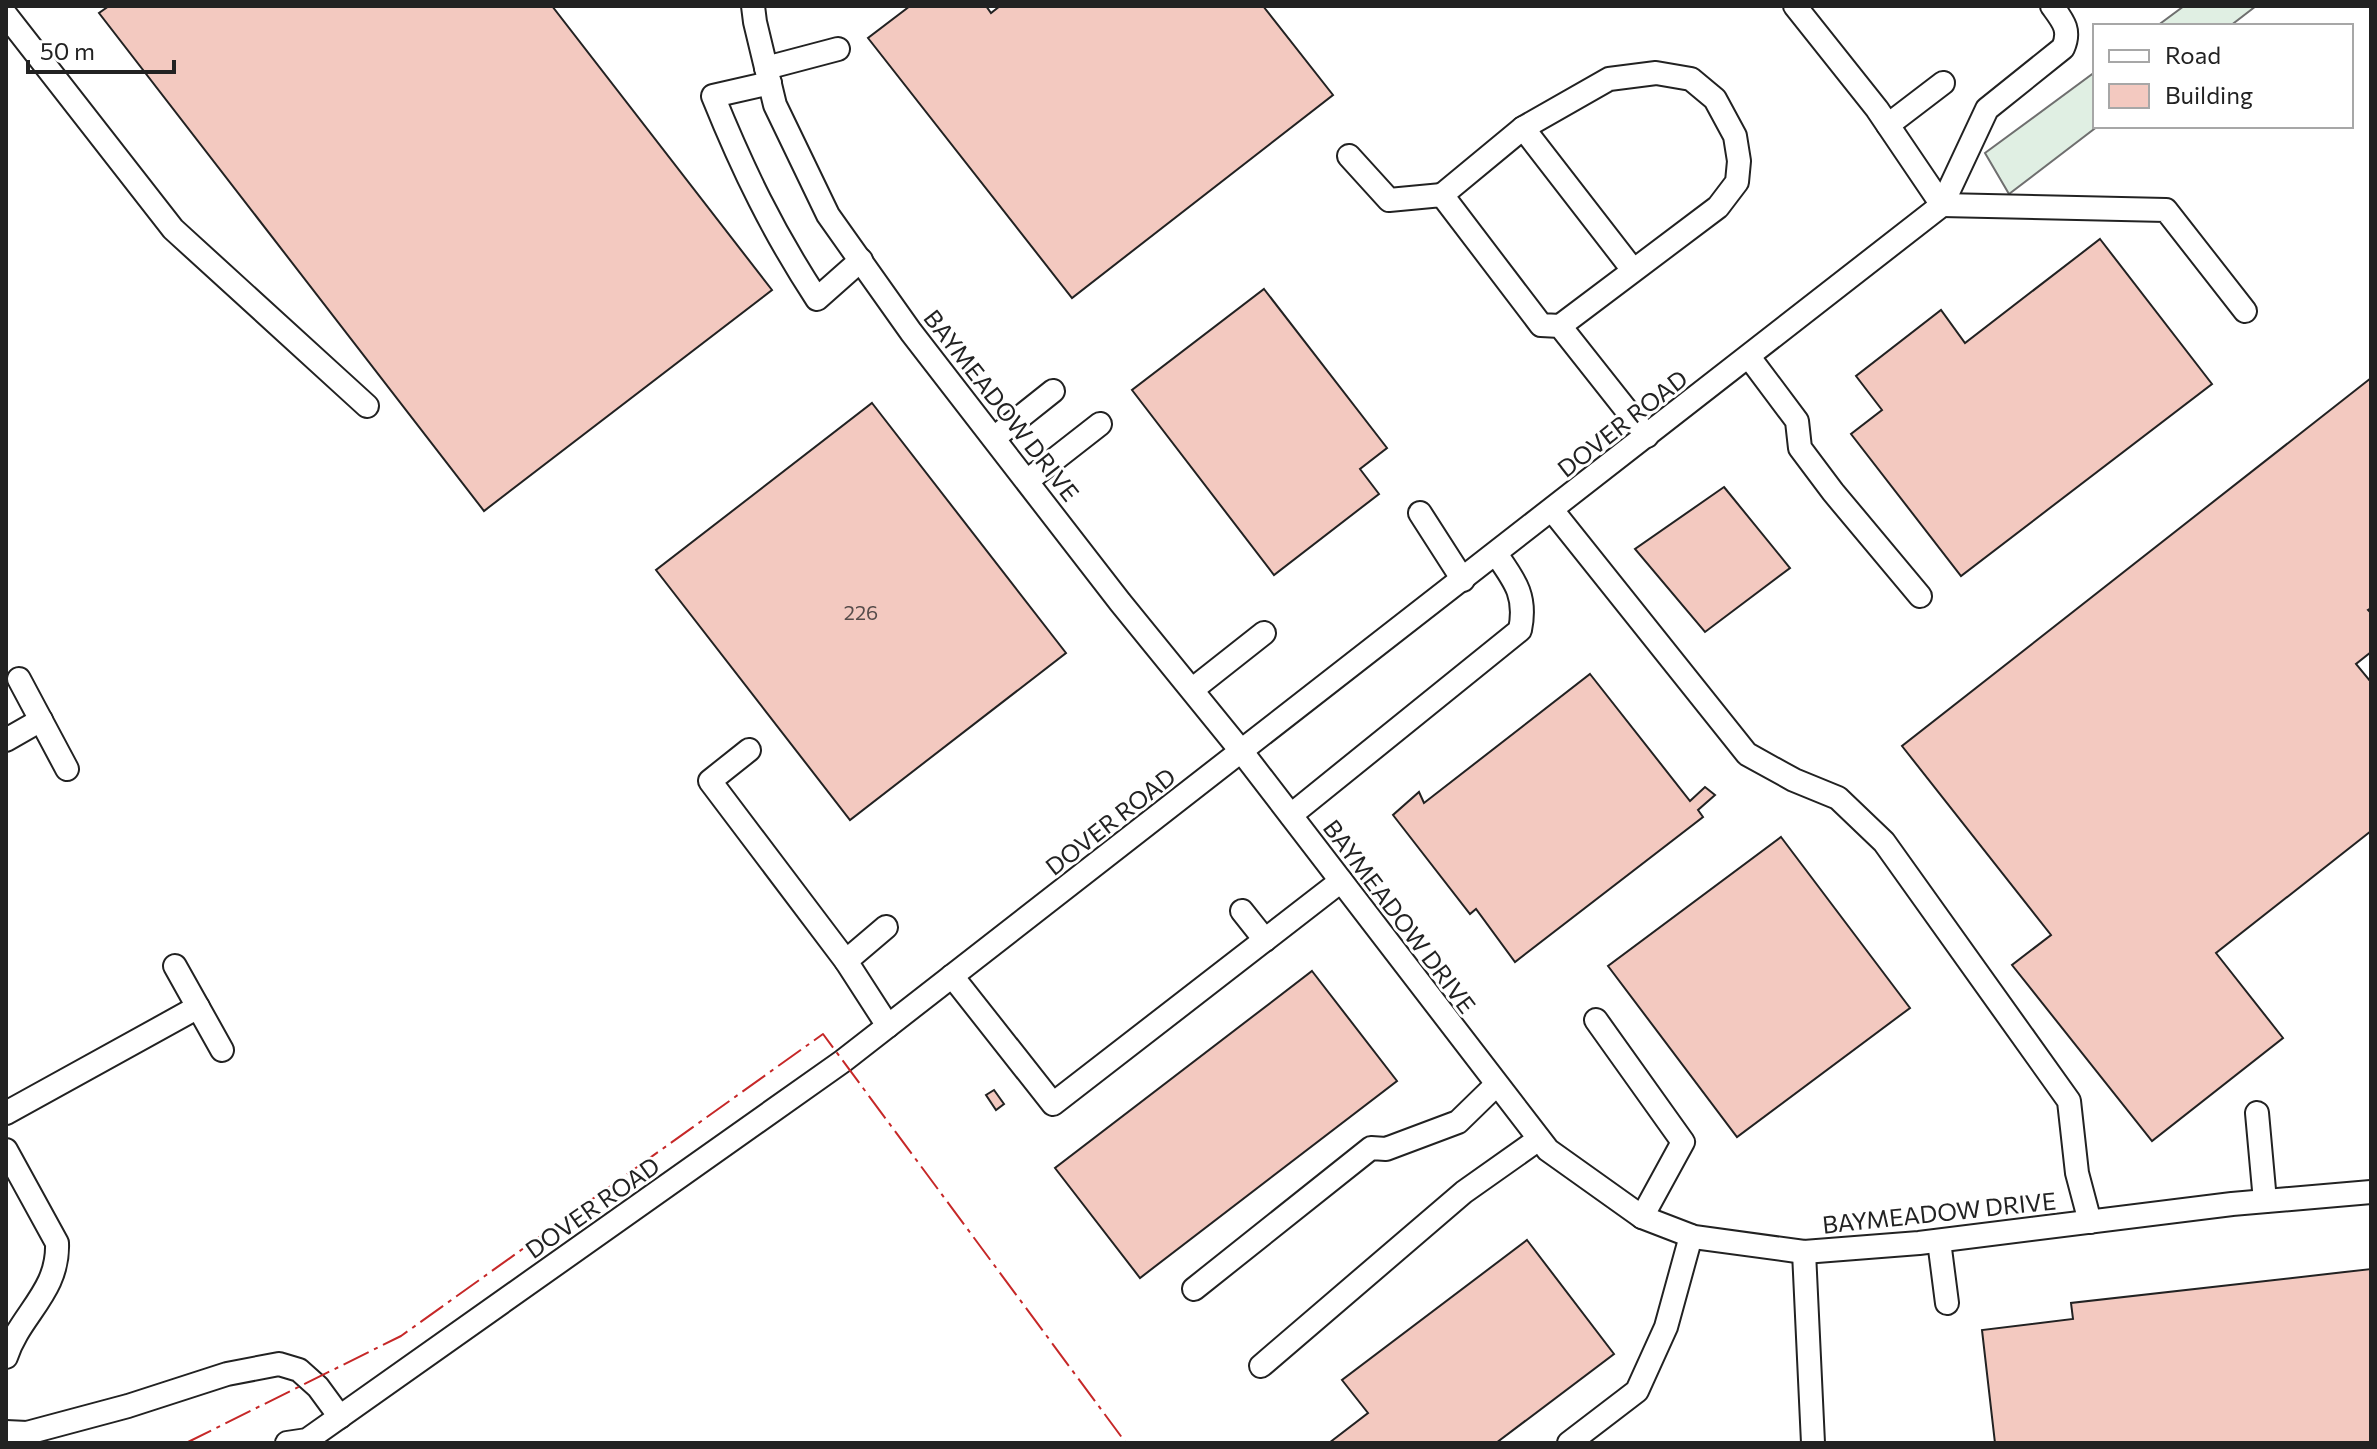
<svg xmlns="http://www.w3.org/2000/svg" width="2377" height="1449" viewBox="0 0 2377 1449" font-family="Commissioner,sans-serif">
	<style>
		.green { fill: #e0efe3; stroke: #6f6f6f; stroke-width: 2 }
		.building { fill: #f3c9c0; stroke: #222; stroke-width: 2 }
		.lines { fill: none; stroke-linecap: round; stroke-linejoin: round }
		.minor-casing { stroke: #222; stroke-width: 26 }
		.minor { stroke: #fff; stroke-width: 22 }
		.power { stroke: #c62828; stroke-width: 2; stroke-dasharray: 28 6 4 6; stroke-linecap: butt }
		.labels { text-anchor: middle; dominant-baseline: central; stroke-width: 6; stroke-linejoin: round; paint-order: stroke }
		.number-label { font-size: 20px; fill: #564c4a }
		.street-label { font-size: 24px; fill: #222; stroke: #fff }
	</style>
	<rect width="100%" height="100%" fill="#fff"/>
	<g class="green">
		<polygon points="2184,6 2256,6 2230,26 2157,26"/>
		<polygon points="2095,72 2095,126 2098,126 2009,194 1985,153"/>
	</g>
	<g class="building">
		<polygon points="109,6 552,6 772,290 484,511 99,13"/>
		<polygon points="910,6 986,6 991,13 1000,6 1263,6 1333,95 1072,298 868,38"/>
		<polygon points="2100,239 2212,384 1961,576 1851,434 1882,410 1856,376 1941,310 1965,343"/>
		<polygon points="1264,289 1387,448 1360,469 1379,494 1274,575 1132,390"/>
		<polygon points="2371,378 2371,608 2368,610 2371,613 2371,652 2356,664 2371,682 2371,831 2216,953 2283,1038 2152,1141 2012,965 2051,935 1902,746"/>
		<polygon points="872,403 1066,653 850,820 656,570"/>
		<polygon points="1724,487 1790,568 1705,632 1635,549"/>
		<polygon points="1590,674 1690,801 1705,787 1715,795 1698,810 1703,817 1515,962 1476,909 1470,914 1393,815 1419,792 1424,803"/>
		<polygon points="1781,837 1910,1008 1737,1137 1608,966"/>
		<polygon points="1312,971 1397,1081 1140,1278 1055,1168"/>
		<polygon points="994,1090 1004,1104 996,1110 986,1095"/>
		<polygon points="1527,1240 1614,1354 1496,1443 1329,1443 1368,1413 1342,1380"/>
		<polygon points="2371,1269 2371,1443 1995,1443 1982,1330 2073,1319 2071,1303"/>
	</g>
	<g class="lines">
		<g class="minor-casing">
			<g id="minor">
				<polyline points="753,6 755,22 775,105 828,215 911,332 1120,602 1242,752 1548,1150 1642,1217 1694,1237 1804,1252 1919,1243 2232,1204 2371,1192"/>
				<polyline points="1795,6 1877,109 1942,205"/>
				<polyline points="6,15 173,229 367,406"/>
				<polyline points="766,68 838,49"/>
				<path d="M770,83L713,96C743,170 773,232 817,299L861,260"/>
				<polyline points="1888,125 1943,83"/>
				<polyline points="1523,128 1633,270"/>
				<polyline points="1349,156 1389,200 1442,195 1541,325 1560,326 1647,436"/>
				<polyline points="1442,195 1523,128 1609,79 1656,73 1691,79 1715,99 1735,136 1739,161 1737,182 1718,207 1560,326"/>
				<polyline points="1942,205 2166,210 2245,311"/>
				<polyline points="1749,357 1797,421 1800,448 1833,492 1920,596"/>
				<polyline points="994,438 1053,391"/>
				<polyline points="1027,481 1100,424"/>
				<polyline points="1552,510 1747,754 1794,780 1838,798 1884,842 2069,1101 2077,1173 2090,1222"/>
				<polyline points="1420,513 1463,580"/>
				<polyline points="19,679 67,769"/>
				<polyline points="1193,689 1264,633"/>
				<polyline points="6,740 41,720"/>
				<polyline points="749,750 710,781 846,961"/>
				<path d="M1291,815L1520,630C1527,596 1515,581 1496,554"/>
				<polyline points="1242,911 1265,940"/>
				<polyline points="886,927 846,961 888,1026"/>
				<polyline points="175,966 222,1050"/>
				<polyline points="952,976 1053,1104 1341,881"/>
				<polyline points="1596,1020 1683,1142 1642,1217"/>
				<polyline points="6,1113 198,1007"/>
				<polyline points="2257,1113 2265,1201"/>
				<path d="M6,1150L57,1243C59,1292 20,1314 6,1357"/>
				<polyline points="1939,1241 1947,1303"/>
				<polyline points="1804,1252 1813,1443"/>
				<polyline points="1194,1289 1371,1148 1386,1149 1458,1122 1496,1085"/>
				<polyline points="1261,1366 1464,1192 1539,1139"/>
				<polyline points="6,1432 27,1433 128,1406 227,1374 279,1364 299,1370 318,1387 340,1417"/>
				<path d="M287,1443L307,1440L843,1061L1942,205L1987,109L2063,48C2071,30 2063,21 2052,6"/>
				<polyline points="1569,1443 1637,1391 1666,1327 1691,1236"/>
			</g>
		</g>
		<use href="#minor" class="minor"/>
		<polyline class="power" points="186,1443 401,1336 823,1034 1126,1443"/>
	</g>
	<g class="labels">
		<g class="number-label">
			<text x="861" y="612">226</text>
		</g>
		<g class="street-label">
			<text transform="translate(1002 405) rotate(52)">BAYMEADOW DRIVE</text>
			<text transform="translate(1622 423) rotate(-38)">DOVER ROAD</text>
			<text transform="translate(1110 821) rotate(-38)">DOVER ROAD</text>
			<text transform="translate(1400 916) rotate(53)">BAYMEADOW DRIVE</text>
			<text transform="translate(592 1207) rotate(-35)">DOVER ROAD</text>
			<text transform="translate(1939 1212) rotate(-6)">BAYMEADOW DRIVE</text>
		</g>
	</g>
	<rect width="2377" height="1449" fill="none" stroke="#222222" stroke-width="16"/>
	<rect x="2093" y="24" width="260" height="104" fill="#ffffff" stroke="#a7a7a7" stroke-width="2"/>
	<rect x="2109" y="50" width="40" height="12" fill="#ffffff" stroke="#a7a7a7" stroke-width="2"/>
	<text x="2165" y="64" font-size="24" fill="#222222">Road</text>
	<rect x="2109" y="84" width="40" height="24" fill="#f3c9c0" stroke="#a7a7a7" stroke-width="2"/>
	<text x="2165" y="104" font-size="24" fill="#222222">Building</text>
	<path d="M28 60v12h146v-12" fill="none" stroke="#222222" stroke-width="4"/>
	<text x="40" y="60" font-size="24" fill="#222222" stroke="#ffffff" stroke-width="6" paint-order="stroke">50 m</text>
</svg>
